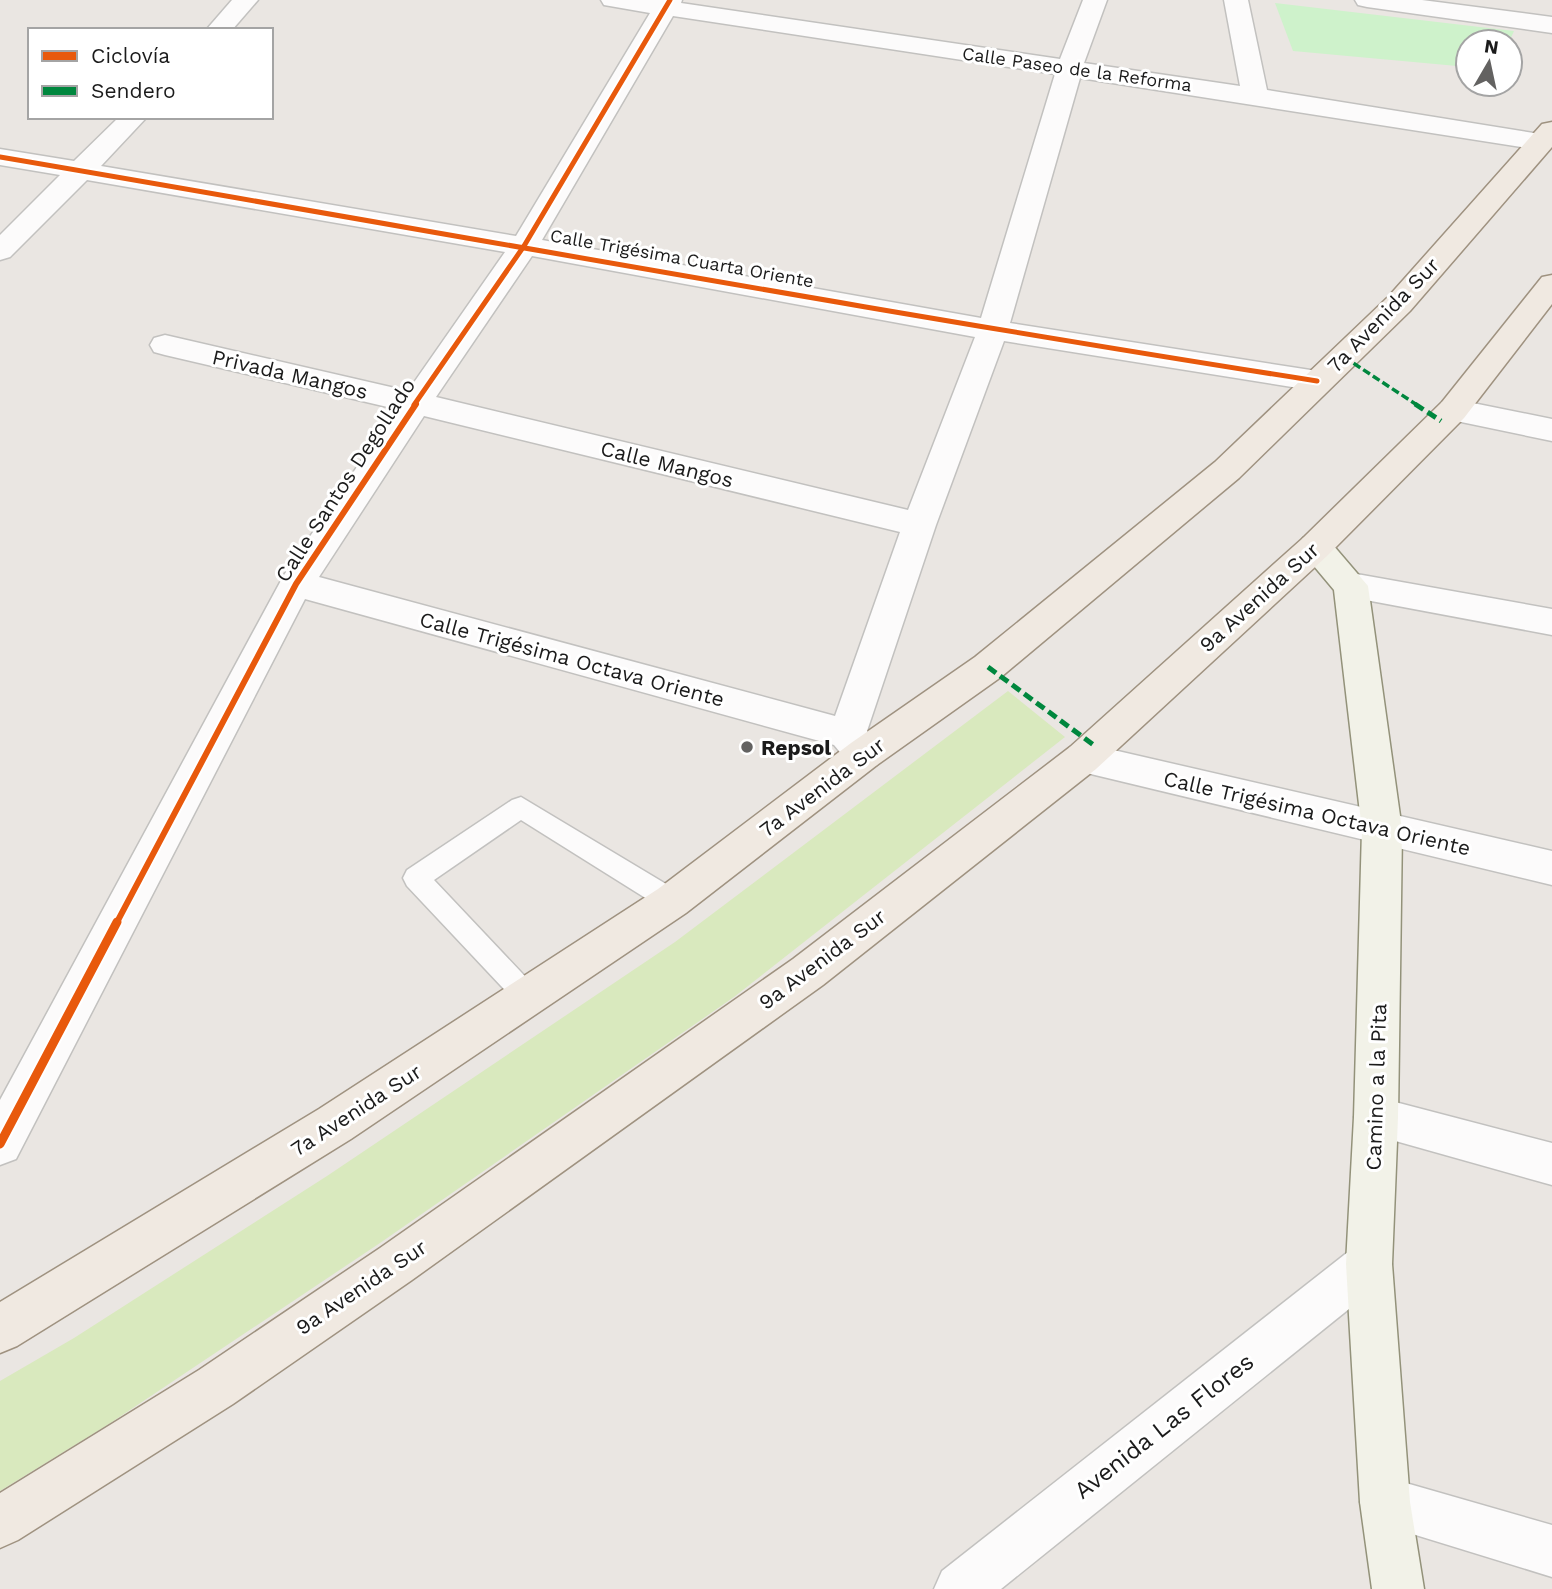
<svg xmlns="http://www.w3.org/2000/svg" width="1552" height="1589" viewBox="0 0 1552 1589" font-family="'Work Sans',sans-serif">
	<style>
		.grass { fill: #d9e9be }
		.park { fill: #cef2cb }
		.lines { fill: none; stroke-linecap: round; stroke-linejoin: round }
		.lane-casing { stroke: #c2c1bf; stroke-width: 3 }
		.street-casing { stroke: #c2c1bf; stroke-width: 3 }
		.secondary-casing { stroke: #93927a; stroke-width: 3 }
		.primary-casing { stroke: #9f9280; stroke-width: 3 }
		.lane { fill: #fcfbfb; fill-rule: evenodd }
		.street { fill: #fcfbfb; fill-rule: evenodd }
		.secondary { fill: #f2f2e8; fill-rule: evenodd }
		.primary { fill: #f0e9e1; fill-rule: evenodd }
		.quiet-far1 { stroke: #00873e; stroke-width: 3.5; stroke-dasharray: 8 3.5; stroke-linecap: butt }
		.quiet { stroke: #00873e; stroke-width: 5; stroke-dasharray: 10 5; stroke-linecap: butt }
		.cycleway-far2-casing { stroke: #fff; stroke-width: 9 }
		.cycleway-far1-casing { stroke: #fff; stroke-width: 10 }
		.cycleway-casing { stroke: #fff; stroke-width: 13 }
		.cycleway-far2 { stroke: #e8590c; stroke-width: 5 }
		.cycleway-far1 { stroke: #e8590c; stroke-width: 6 }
		.cycleway { stroke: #e8590c; stroke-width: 9 }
		.poi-dot { fill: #636261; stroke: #fff; stroke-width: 2.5 }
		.labels { text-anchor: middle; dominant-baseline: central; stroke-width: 6; stroke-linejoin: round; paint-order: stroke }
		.far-street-label { font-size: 18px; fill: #1b1b1b; stroke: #fff }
		.street-label { font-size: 21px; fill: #1b1b1b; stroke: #fff }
		.poi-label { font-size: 21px; font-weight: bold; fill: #1b1b1b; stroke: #fff; text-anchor: start }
		.near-street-label { font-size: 24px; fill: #1b1b1b; stroke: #fff }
	</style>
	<rect width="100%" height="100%" fill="#eae6e2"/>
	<polygon class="grass" points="1008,691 1065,737 734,997 380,1243 109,1424 0,1491 0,1381 74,1338 327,1176 675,942"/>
	<polygon class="park" points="1275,3 1514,31 1509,42 1468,42 1468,67 1293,51"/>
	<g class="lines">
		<g class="lane-casing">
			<polygon id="lane" points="521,797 681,893 685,901 681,909 672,912 663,909 521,820 434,880 537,989 541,997 537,1005 528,1009 519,1005 407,886 403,878 407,870 512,800"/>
		</g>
		<g class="street-casing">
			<g id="street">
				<polygon points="232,0 258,0 232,30 206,30"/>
				<path d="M601,0H682L681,3L1060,59L1083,0H1107L1084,63L1240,86L1224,0H1248L1267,90L1540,134L1550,136L1552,144L1540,150L1080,78L1010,323L1317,371L1328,374L1333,381L1328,388L1317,391L1004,341L936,525L867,731L883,754L877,765C855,772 848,762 834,745L305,599L16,1159L0,1165V1100L284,575L396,409L165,355L154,352L150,345L154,338L165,335L408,391L505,252L87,180L10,257L0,260V235L60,175L0,165V149L74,161L119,117H147L101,166L516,236L650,13L604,5ZM673,16L1055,74L981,318L542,240ZM532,256L975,337L908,510L436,397ZM424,416L900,532L835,716L319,577Z"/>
				<polygon points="1355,0 1422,0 1552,17 1552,33 1367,7 1358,5"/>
				<polygon points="1453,399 1552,419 1552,441 1442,418 1437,410 1442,402"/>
				<polygon points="1351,573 1552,609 1552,635 1339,595 1334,586 1339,577"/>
				<polygon points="1083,743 1552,851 1552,885 1070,769 1064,758 1070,747"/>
				<polygon points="1376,1097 1552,1143 1552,1185 1360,1131 1354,1117 1360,1103"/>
				<polygon points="1369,1241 1385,1248 1392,1264 1385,1280 1001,1589 934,1589 942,1571 1353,1248"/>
				<polygon points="1385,1477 1552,1525 1552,1577 1367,1520 1360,1502 1367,1484"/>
			</g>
		</g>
		<g class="secondary-casing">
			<polygon id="secondary" points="1315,535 1327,538 1368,586 1402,830 1398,1117 1392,1264 1410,1502 1424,1589 1372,1589 1360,1502 1346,1264 1354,1117 1362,830 1334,590 1298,547 1303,538"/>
		</g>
		<g class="primary-casing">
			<g id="primary">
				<polygon points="1552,122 1552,147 1410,311 1239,478 1001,677 877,765 686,913 351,1139 17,1346 0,1353 0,1302 319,1109 658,889 851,743 975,657 1215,462 1388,297 1542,124"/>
				<polygon points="1552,275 1552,304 1464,418 1327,556 1096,769 823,985 412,1280 233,1404 18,1540 0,1548 0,1493 199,1370 380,1248 793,959 1070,747 1303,538 1442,402 1542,277"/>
			</g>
		</g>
		<use href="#lane" class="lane"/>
		<use href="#street" class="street"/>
		<use href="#secondary" class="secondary"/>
		<use href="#primary" class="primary"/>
		<polyline class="quiet-far1" points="1344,357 1417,405"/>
		<g class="quiet">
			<polyline points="1415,404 1441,421"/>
			<polyline points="988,667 1095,746"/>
		</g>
		<g class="cycleway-far2-casing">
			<g id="cycleway-far2">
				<path d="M0,157C439,232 877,312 1317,381"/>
				<polyline points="414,405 524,246 670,0"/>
			</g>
		</g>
		<g class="cycleway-far1-casing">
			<polyline id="cycleway-far1" points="116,924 296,584 416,404"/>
		</g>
		<g class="cycleway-casing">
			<polyline id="cycleway" points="0,1144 117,922"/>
		</g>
		<use href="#cycleway-far2" class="cycleway-far2"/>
		<use href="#cycleway-far1" class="cycleway-far1"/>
		<use href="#cycleway" class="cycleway"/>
	</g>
	<circle class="poi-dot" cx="747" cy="747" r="7"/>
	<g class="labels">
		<g class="far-street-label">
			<text transform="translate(1077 69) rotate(8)">Calle Paseo de la Reforma</text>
			<text transform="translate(682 258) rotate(10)">Calle Trigésima Cuarta Oriente</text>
		</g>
		<g class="street-label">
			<text transform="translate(1383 315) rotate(-46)">7a Avenida Sur</text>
			<text transform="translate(290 374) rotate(13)">Privada Mangos</text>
			<text transform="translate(667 464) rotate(14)">Calle Mangos</text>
			<text transform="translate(345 480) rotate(-57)">Calle Santos Degollado</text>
			<text transform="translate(1259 597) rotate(-42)">9a Avenida Sur</text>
			<text transform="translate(572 659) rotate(15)">Calle Trigésima Octava Oriente</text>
			<text transform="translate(822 787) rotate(-37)">7a Avenida Sur</text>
			<text transform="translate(1317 813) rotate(13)">Calle Trigésima Octava Oriente</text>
			<text transform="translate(822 959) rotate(-37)">9a Avenida Sur</text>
			<text transform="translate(1376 1087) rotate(-88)">Camino a la Pita</text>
			<text transform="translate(356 1110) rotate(-33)">7a Avenida Sur</text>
			<text transform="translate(361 1287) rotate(-34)">9a Avenida Sur</text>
		</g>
		<g class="poi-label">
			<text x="761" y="747">Repsol</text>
		</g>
		<g class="near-street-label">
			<text transform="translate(1164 1426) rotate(-38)">Avenida Las Flores</text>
		</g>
	</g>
	<rect x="28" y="28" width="245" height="91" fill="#ffffff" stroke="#a4a4a4" stroke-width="2"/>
	<rect x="42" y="51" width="35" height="10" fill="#e8590c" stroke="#a4a4a4" stroke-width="2"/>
	<text x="91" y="63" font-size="21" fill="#1b1b1b">Ciclovía</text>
	<rect x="42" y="86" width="35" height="10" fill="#00873e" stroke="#a4a4a4" stroke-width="2"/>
	<text x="91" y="98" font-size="21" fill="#1b1b1b">Sendero</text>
	<g transform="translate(1489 63) rotate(9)"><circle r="33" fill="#ffffff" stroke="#a4a4a4" stroke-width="2"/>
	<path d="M0-5L12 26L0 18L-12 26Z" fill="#636261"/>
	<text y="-10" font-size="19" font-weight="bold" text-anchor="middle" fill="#1b1b1b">N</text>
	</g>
</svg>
